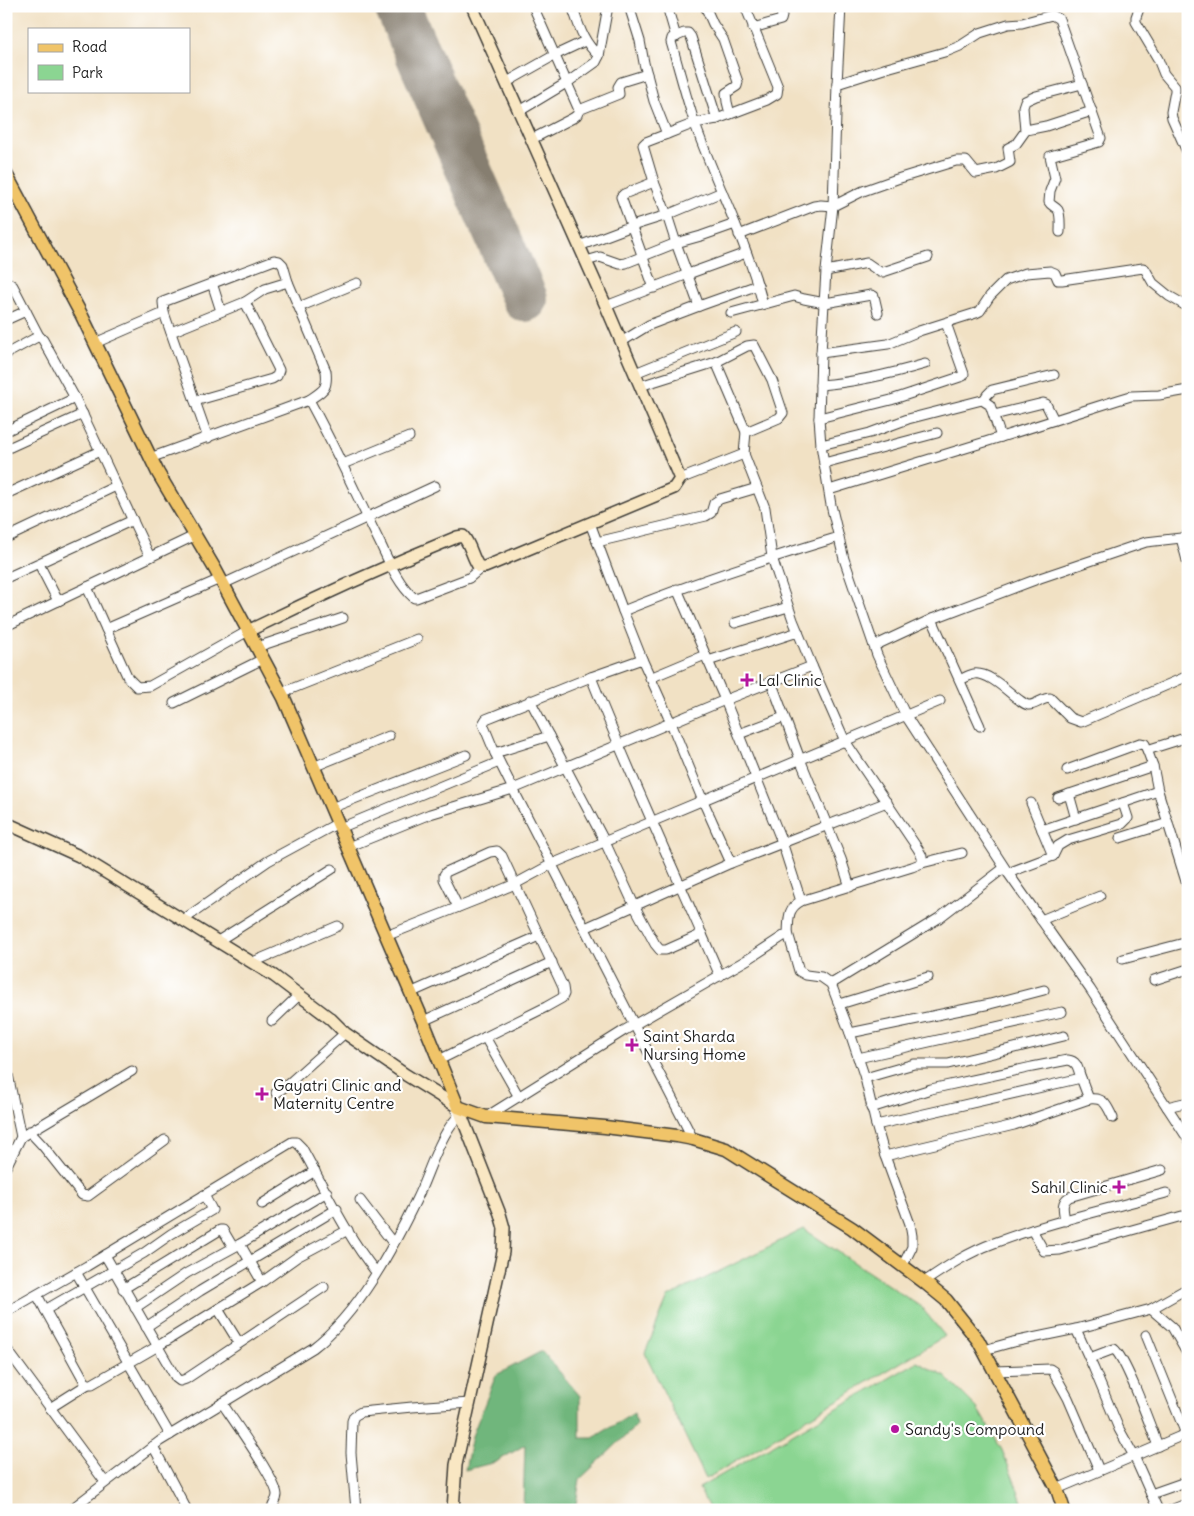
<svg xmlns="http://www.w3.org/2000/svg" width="1194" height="1516" viewBox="0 0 1194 1516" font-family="Delius,sans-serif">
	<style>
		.green { fill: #8bd592; stroke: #547857 }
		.forest { fill: #70b67c; stroke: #46694c }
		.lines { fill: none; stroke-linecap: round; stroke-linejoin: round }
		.runway { stroke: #867e70; stroke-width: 46 }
		.street-casing { stroke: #3c3a35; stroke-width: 11 }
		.secondary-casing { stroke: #3c3a35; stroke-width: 14 }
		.primary-casing { stroke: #3c3a35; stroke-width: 15 }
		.street { stroke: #fff; stroke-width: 9 }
		.secondary { stroke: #f9e7c3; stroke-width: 11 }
		.primary { stroke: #f0c469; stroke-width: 12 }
		.poi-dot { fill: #b5179e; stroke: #fff; stroke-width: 2 }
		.labels { text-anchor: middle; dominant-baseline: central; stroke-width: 4.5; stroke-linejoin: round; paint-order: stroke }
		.poi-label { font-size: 16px; fill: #1c1c1c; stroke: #fff; text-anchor: start }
	</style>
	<rect width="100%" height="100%" fill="#fff"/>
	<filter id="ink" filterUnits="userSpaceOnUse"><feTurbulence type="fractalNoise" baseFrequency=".02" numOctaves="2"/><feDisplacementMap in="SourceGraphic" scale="10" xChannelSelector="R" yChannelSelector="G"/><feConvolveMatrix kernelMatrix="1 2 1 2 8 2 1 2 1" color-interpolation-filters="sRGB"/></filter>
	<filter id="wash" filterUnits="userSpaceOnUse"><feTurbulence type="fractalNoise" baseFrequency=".0096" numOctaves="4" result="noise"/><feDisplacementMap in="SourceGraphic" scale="20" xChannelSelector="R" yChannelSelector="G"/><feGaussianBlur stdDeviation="1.12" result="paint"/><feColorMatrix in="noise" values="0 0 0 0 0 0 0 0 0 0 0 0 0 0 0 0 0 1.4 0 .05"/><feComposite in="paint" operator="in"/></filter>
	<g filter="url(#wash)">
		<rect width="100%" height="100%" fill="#f1e1c4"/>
		<g class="green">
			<polygon points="804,1229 921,1307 945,1336 706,1479 645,1353 668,1297"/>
			<polygon points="917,1362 946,1377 977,1408 1002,1450 1017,1488 1025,1510 710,1510 699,1488"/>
		</g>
		<polygon class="forest" points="542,1351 580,1396 580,1438 593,1438 634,1413 636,1426 580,1479 575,1510 523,1510 525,1445 496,1462 465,1470 472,1436 496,1375"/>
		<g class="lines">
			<polyline class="runway" points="397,6 525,299"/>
		</g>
	</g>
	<g filter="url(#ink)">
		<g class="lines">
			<g class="street-casing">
				<g id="street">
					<path d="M572,6C579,26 583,42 599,56"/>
					<polyline points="629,6 640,41 644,63 654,101 667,134"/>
					<polyline points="667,6 676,37"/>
					<polyline points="705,6 713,24 723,39 738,82 737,86 726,93 727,102 730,114"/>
					<polyline points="841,6 837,84 833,206 826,271 821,353 819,418 821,445 831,505 844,559 877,655 906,716 1008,873 1090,989 1188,1139"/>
					<polyline points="1140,6 1136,17 1136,22 1158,59 1164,74 1175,87 1175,91 1171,112 1172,118 1188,154"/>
					<polyline points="753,28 781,20 782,16 780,6"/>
					<polyline points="507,82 555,55 585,41"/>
					<path d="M837,84L887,68L948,51L960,46L980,33L1008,24L1022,23L1052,15L1059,19L1101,138L1099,142L1050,156L1055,178L1050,191L1049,202C1051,206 1056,207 1058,210C1061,215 1060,226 1060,232"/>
					<polyline points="579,110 619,94 618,87 621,82 647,74"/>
					<polyline points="518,112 568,82 596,62 599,56 608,6"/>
					<path d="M717,119L691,37L688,33H684L672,38L671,42C679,69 686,97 695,124C716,184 747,242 763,304"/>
					<polyline points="1025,131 1023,107 1025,101 1036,96 1082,84"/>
					<polyline points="532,139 573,118 577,115 579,110 533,6"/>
					<polyline points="654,182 624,194 621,197 654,288"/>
					<polyline points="739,235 814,206 821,205 833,206 863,191 897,179 956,161 966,161 976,173 996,169 1010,162 1008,148 1016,144 1026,130 1046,126 1092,111"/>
					<polyline points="579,246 632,226 667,215 722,192"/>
					<polyline points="586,261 600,257 620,264 626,263 676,243 701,236 735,224"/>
					<polyline points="826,271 867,263 880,272 883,272 928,257"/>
					<polyline points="6,281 13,286 39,336 43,340 75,398"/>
					<polyline points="212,283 221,311"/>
					<polyline points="606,306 688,274 746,253"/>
					<polyline points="699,306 676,243 667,215 654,182 643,145 646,142 667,134 695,123 717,119 767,100 777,94 778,87 745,6"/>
					<polyline points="299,307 357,283"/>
					<polyline points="731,313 794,296 804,299 825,303 871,295 874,296 878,313"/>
					<polyline points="6,320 26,311"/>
					<polyline points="171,332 245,302 265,289 288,282"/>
					<polyline points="621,342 649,325 699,306 758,285"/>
					<polyline points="95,343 164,313"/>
					<polyline points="821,353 888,344 919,331 976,313 980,311 990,296 1006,280 1026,273 1050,271 1055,273 1058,280 1062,280 1143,268 1145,269 1153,283 1169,296 1188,307"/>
					<polyline points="6,354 39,336"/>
					<polyline points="635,373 736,332"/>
					<path d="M820,385C857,382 891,374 925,364"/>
					<polyline points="640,386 716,362 747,346 754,345 772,380 783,413 779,418 746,432"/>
					<polyline points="984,400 987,395 992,390 1054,375"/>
					<polyline points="195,401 272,379 277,376 279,370 245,302"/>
					<polyline points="994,415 1043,403 1046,404 1054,420"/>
					<polyline points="819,418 891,400 963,376 964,374 946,323"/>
					<polyline points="6,431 75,398 150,557"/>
					<path d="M208,438L164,313L163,302L274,260L279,261L283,265L288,282L326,371C328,389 324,390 309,400C334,445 355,492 378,539C388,559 397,583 414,598H416L469,578L482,567"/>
					<polyline points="821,445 870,433 908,419 982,400 990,405 1001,437"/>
					<polyline points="6,449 83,414"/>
					<polyline points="744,454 765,508 772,557 777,573 793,620 812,666"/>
					<polyline points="150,458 309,400"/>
					<polyline points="824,463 937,433"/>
					<polyline points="343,464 409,437"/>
					<polyline points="680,479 744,454 746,432 716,362"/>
					<polyline points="829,490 982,443 1121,399 1131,396 1159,395 1188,390"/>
					<polyline points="6,494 100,451"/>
					<polyline points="590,523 623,611"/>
					<polyline points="6,538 116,486"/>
					<polyline points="1181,538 1188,564"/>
					<polyline points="597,542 706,516 711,513 714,503 720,499 757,488"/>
					<polyline points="39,564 58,601"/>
					<polyline points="6,578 133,520"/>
					<polyline points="223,584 435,486"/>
					<polyline points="87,587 128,678 137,687 150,686 248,631"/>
					<polyline points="932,619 980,726"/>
					<polyline points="735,623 788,607"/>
					<polyline points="6,626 196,535"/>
					<polyline points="106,629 220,579"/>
					<polyline points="874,646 932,619 1040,578 1146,542 1181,538 1188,535"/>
					<polyline points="257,647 343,618"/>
					<polyline points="642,659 591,677 486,719 483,724 495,753 513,789 693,1139"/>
					<polyline points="708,661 798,632"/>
					<path d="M591,677C631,778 677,876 720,976"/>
					<polyline points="650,678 705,655"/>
					<path d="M960,680C964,678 969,675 974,674C989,672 1007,691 1018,699C1021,701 1024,704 1028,705C1035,706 1042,698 1050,698L1070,718L1081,722L1188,676"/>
					<polyline points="771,681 800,759 841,859 850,887"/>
					<polyline points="281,693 417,639"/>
					<polyline points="530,700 605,842 635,907 655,944 660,950 666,950 702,934"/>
					<polyline points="174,703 263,659"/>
					<polyline points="739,734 784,717"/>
					<polyline points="1147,750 1188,737"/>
					<polyline points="495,753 549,736"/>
					<polyline points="313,767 389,736"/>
					<polyline points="1067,770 1140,743 1145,744 1153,766 1158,791 1188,888"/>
					<polyline points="1069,794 1076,819"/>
					<polyline points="1058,798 1153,766"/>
					<polyline points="1031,803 1053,856"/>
					<polyline points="331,808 466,755"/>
					<polyline points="340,828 499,762"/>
					<polyline points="1042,830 1158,791"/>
					<polyline points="1120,838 1168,823"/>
					<polyline points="348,847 430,814 513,789 725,700 812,666 845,741 918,849 922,856 922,863 912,867 801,901"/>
					<path d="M731,863L703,801L671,723L642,659L623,611C693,582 766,559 839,537"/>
					<polyline points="922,863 962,853"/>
					<polyline points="1008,873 1053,856 1058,846 1068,840 1122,824 1128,818 1123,803"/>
					<polyline points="183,920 268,861 338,823"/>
					<polyline points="1041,920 1100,896"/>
					<polyline points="585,928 731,863 887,802"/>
					<polyline points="788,933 799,971 806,975 821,977 831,984 850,1033 865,1078 876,1125 885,1156 910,1224 912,1236 912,1247 902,1267"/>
					<polyline points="386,936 489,895 515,884 552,864 651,822 940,701"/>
					<polyline points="218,941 332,869"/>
					<polyline points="1123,959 1188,942"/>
					<polyline points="253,962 338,926"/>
					<polyline points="1154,980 1188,969"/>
					<polyline points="831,984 939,918 1004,868"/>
					<polyline points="410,993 539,936"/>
					<polyline points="840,1004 928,977"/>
					<polyline points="272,1021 299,995"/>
					<polyline points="423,1021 552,962"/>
					<polyline points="850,1033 990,1004 1044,990"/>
					<polyline points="485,1037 519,1097"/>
					<polyline points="858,1058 1062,1012"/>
					<polyline points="439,1060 546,1007 562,998 564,994 563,987 502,856 497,851 490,852 446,872 444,875 444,879 458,907"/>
					<polyline points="6,1065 21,1137 6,1167"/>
					<polyline points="865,1078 914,1064 948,1064 1064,1036"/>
					<polyline points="276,1093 287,1085 345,1033"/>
					<polyline points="1167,1107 1188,1102"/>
					<path d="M871,1108L931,1089L1032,1067L1068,1060C1078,1061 1078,1070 1081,1078"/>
					<path d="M486,1117L625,1030L750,958L788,933C789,918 787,909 801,901L782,842L725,700L677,589"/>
					<path d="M876,1125L1081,1078L1089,1099C1105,1097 1107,1106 1113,1118"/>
					<polyline points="29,1131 43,1146 82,1195 88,1196 165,1140"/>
					<polyline points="21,1137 132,1071"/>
					<polyline points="885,1156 1014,1125 1089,1099"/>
					<polyline points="360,1200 393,1243"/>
					<polyline points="262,1204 315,1171"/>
					<path d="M1065,1221C1064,1211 1060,1203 1069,1197L1162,1170"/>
					<polyline points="1032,1230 1044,1251 1060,1250 1182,1216"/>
					<polyline points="240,1244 327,1192"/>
					<polyline points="105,1255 176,1378 180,1381 186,1379 324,1287"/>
					<polyline points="76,1272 170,1435"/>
					<path d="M924,1282C946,1267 969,1252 994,1243C1049,1222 1109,1209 1166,1193"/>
					<polyline points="123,1289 220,1230 223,1230 233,1247"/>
					<polyline points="37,1295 85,1382 88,1384 92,1384 158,1346 218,1309 262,1282 297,1257 348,1230"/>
					<polyline points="135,1308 187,1273 240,1244 262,1282"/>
					<polyline points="218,1309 239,1343"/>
					<polyline points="1151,1309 1172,1327 1188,1355"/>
					<polyline points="45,1310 144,1253 171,1234 212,1210 211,1208 204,1195"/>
					<path d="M6,1312L87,1266L292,1142H296L302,1148C325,1189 346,1235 376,1272"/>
					<polyline points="146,1327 200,1291 337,1209"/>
					<polyline points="1076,1329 1094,1369 1119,1429 1134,1456 1158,1510"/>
					<polyline points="1146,1335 1186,1434"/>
					<polyline points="6,1348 105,1482"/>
					<polyline points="984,1350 1013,1342 1076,1329 1151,1309 1188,1288"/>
					<path d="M1090,1358L1111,1350L1114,1349C1126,1358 1151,1428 1158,1446"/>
					<polyline points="994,1371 1050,1369 1053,1371 1068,1398 1099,1470"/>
					<path d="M222,1403C232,1418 277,1481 277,1495C277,1501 272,1504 272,1510"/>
					<polyline points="50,1408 88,1384"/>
					<polyline points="153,1446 187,1510"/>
					<polyline points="1057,1489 1188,1433"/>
					<polyline points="1151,1494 1188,1481"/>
					<path d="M70,1510L160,1441L313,1348C358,1314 393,1248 417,1198C428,1175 435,1149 449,1128C452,1123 457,1118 461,1113L456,1111"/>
					<polyline points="356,1510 351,1453 352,1421 354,1416 361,1412 412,1407 470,1403"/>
					<polyline points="1171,1510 1188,1503"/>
				</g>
			</g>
			<g class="secondary-casing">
				<g id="secondary">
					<path d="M248,631C317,597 386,566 457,537L463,536C471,545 472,558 479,567H485L674,488L680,479L606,306L472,6"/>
					<polyline points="6,823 79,856 274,976 331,1019 345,1033 406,1075 458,1107 500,1214 504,1228 503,1252 456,1465 453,1510"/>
				</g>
			</g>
			<g class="primary-casing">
				<polyline id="primary" points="6,174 82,316 158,473 215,569 284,698 423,1021 458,1107 486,1117 605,1127 677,1136 693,1139 726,1149 852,1228 924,1282 946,1300 978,1340 1057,1489 1064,1510"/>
			</g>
			<use href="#street" class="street"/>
			<use href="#secondary" class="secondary"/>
			<use href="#primary" class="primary"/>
		</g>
	</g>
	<g class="poi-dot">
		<path d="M744.5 672.5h5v5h5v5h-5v5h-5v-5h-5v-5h5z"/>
		<path d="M629.5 1037.5h5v5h5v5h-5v5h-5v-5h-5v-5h5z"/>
		<path d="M259.5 1086.5h5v5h5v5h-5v5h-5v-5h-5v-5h5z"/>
		<path d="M1116.5 1179.5h5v5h5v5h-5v5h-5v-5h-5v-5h5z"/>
		<circle cx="895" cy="1429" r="5"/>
	</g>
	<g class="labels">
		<g class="poi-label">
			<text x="758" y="680">Lal Clinic</text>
			<text x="643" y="1036">Saint Sharda<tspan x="643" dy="18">Nursing Home</tspan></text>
			<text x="273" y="1085">Gayatri Clinic and<tspan x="273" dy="18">Maternity Centre</tspan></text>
			<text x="1108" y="1187" text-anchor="end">Sahil Clinic</text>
			<text x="905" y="1429">Sandy's Compound</text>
		</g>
	</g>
	<rect width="1194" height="1516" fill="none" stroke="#fff" stroke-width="25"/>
	<rect x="28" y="28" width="162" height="65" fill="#ffffff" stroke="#a4a4a4"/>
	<rect x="38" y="44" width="25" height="8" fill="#f0c469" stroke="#a4a4a4"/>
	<text x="72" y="52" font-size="15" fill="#1c1c1c">Road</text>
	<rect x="38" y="65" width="25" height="15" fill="#8bd592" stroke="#a4a4a4"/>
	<text x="72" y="78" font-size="15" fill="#1c1c1c">Park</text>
</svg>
